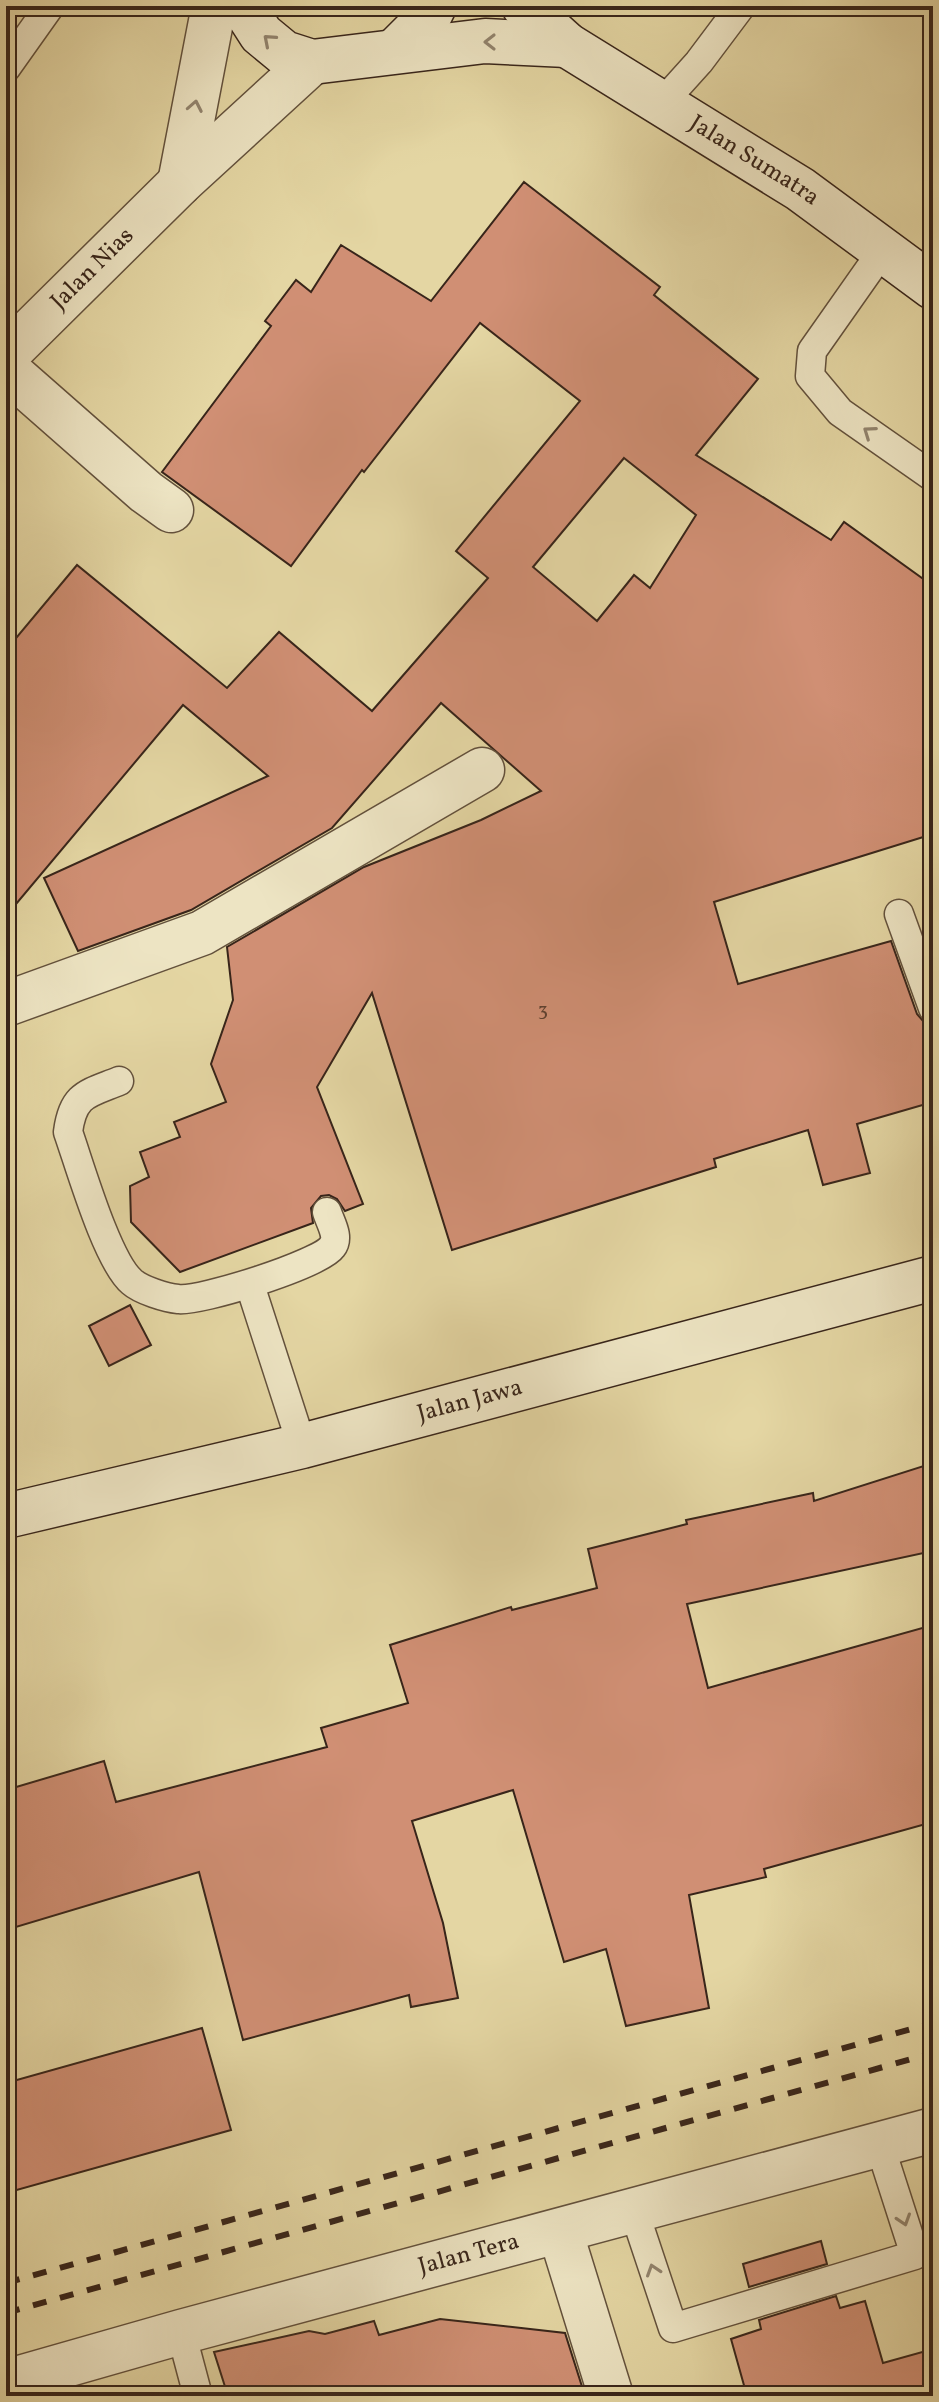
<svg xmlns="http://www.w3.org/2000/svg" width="939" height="2402" viewBox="0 0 939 2402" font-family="Vollkorn,serif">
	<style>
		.building { fill: #d08f74; stroke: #38251a; stroke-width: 2; fill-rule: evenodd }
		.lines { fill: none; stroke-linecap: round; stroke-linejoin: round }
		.lane-casing { stroke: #63513c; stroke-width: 31 }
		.street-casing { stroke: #63513c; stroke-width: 47 }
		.secondary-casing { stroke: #38251a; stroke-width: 47 }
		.lane { stroke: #ede4c3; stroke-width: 28 }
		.street { stroke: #ede4c3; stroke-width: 44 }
		.secondary { stroke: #ede4c3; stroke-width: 44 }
		.rail { stroke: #38251a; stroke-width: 6; stroke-dasharray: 14 14; stroke-linecap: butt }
		.oneway { stroke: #92846e }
		.labels { text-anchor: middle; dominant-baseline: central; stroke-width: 8; stroke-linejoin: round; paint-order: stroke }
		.number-label { font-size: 20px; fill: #5e4030 }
		.street-label { font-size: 24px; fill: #38251a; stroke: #ede4c3 }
	</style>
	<rect width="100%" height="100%" fill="#e4d6a3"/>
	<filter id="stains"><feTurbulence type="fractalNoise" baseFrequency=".0025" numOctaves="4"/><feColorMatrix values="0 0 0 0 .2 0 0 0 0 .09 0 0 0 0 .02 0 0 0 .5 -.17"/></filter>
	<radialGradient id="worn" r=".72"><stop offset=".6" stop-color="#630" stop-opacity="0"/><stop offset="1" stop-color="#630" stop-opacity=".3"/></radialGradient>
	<g class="building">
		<path d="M524,182L660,287L654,295L758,379L696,455L831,540L844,522L933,586V834L714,902L738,984L891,941L917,1014L923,1021L933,1025V1102L857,1124L870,1173L823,1185L808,1130L714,1159L716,1167L452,1250L372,993L317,1087L363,1204L345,1211L337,1199L329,1195L321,1196L311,1208L313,1223L180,1272L131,1222L130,1186L149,1177L140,1152L180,1137L174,1122L226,1102L211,1064L233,1000L227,947L364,867L481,820L541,791L441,703L332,828L191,910L78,951L44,878L268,776L183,705L6,916V650L77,565L227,688L279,632L372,711L488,578L456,551L580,401L480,323L364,472L362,470L291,566L162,472L271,326L265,321L296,280L311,292L341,245L431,301ZM624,458L696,515L650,588L634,575L597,621L533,567Z"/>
		<polygon points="130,1305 151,1345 109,1366 89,1326"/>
		<polygon points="933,1463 933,1551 687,1604 708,1688 933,1625 933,1822 764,1869 766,1877 689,1895 709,2008 626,2026 606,1949 564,1962 513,1790 412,1821 443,1923 458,1998 411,2007 409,1995 243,2040 199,1872 6,1930 6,1790 104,1761 116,1802 327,1747 321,1728 408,1703 390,1645 511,1607 512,1610 597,1588 588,1549 687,1524 686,1520 813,1493 814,1501"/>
		<polygon points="202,2028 231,2130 6,2193 6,2083"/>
		<polygon points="821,2241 827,2264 749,2287 743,2264"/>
		<polygon points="836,2296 840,2308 865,2301 883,2363 933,2349 933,2396 747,2396 731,2339 761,2329 759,2320"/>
		<polygon points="440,2319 565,2333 585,2396 228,2396 214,2352 309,2331 325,2334 374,2321 379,2335"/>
	</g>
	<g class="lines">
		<g class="lane-casing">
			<g id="lane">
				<polyline points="6,68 50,6"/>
				<polyline points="663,102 699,62 741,6"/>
				<polyline points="883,250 812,351 810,376 840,412 933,477"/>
				<polyline points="899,914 933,1008"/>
				<path d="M119,1081C87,1094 73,1094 68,1132C80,1166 107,1261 132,1282C141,1290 166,1298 178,1299C200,1302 320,1264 332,1247C340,1237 330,1222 327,1212"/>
				<polyline points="250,1285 302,1446"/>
				<polyline points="634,2211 673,2328 915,2255 880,2146"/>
				<polyline points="181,2332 198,2396"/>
			</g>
		</g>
		<g class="street-casing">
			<g id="street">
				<polyline points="180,183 214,6"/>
				<path id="s1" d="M6,355L180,183L312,62"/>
				<polyline points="6,369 146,492 171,510"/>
				<polyline points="6,1004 202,933 482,770"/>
				<polyline points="560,2231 611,2396"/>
				<path id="s2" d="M6,2382L181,2332L933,2130"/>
			</g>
		</g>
		<g class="secondary-casing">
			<g id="secondary">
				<polyline points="243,6 261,34 284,53 312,62 485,41 567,45"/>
				<path id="s3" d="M524,6L567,45L800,189L933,287"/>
				<polyline points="396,50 428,18 434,6"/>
				<path id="s4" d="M6,1516L302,1446L933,1278"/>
			</g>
		</g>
		<use href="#lane" class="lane"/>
		<use href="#street" class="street"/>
		<use href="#secondary" class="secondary"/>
		<g class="rail">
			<polyline points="6,2283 933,2023"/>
			<polyline points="6,2313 933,2053"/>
		</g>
	</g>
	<defs><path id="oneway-chevron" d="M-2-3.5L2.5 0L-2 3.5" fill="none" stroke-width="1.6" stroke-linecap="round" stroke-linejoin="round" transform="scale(2)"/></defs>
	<g class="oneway">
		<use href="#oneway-chevron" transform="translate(269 40) rotate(-139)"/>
		<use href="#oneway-chevron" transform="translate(490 42) rotate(180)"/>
		<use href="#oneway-chevron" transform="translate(195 106) rotate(-79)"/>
		<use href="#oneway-chevron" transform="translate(869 432) rotate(-145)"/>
		<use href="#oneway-chevron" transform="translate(904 2220) rotate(72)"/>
		<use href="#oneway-chevron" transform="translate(653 2270) rotate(-108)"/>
	</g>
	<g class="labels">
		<g class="number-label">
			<text x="543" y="1011">3</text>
		</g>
		<g class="street-label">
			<text stroke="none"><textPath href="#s3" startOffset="278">Jalan Sumatra</textPath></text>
			<text stroke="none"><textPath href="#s1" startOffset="122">Jalan Nias</textPath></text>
			<text stroke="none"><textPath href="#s4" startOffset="478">Jalan Jawa</textPath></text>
			<text stroke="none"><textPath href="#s2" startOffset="480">Jalan Tera</textPath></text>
		</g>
	</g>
	<rect width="939" height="2402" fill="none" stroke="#e4d6a3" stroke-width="32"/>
	<rect x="8" y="8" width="923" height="2386" fill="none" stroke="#38251a" stroke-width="4"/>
	<rect x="16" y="16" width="907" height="2370" fill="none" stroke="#38251a" stroke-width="2"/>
	<rect width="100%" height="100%" filter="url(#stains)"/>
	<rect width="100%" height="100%" fill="url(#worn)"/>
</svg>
